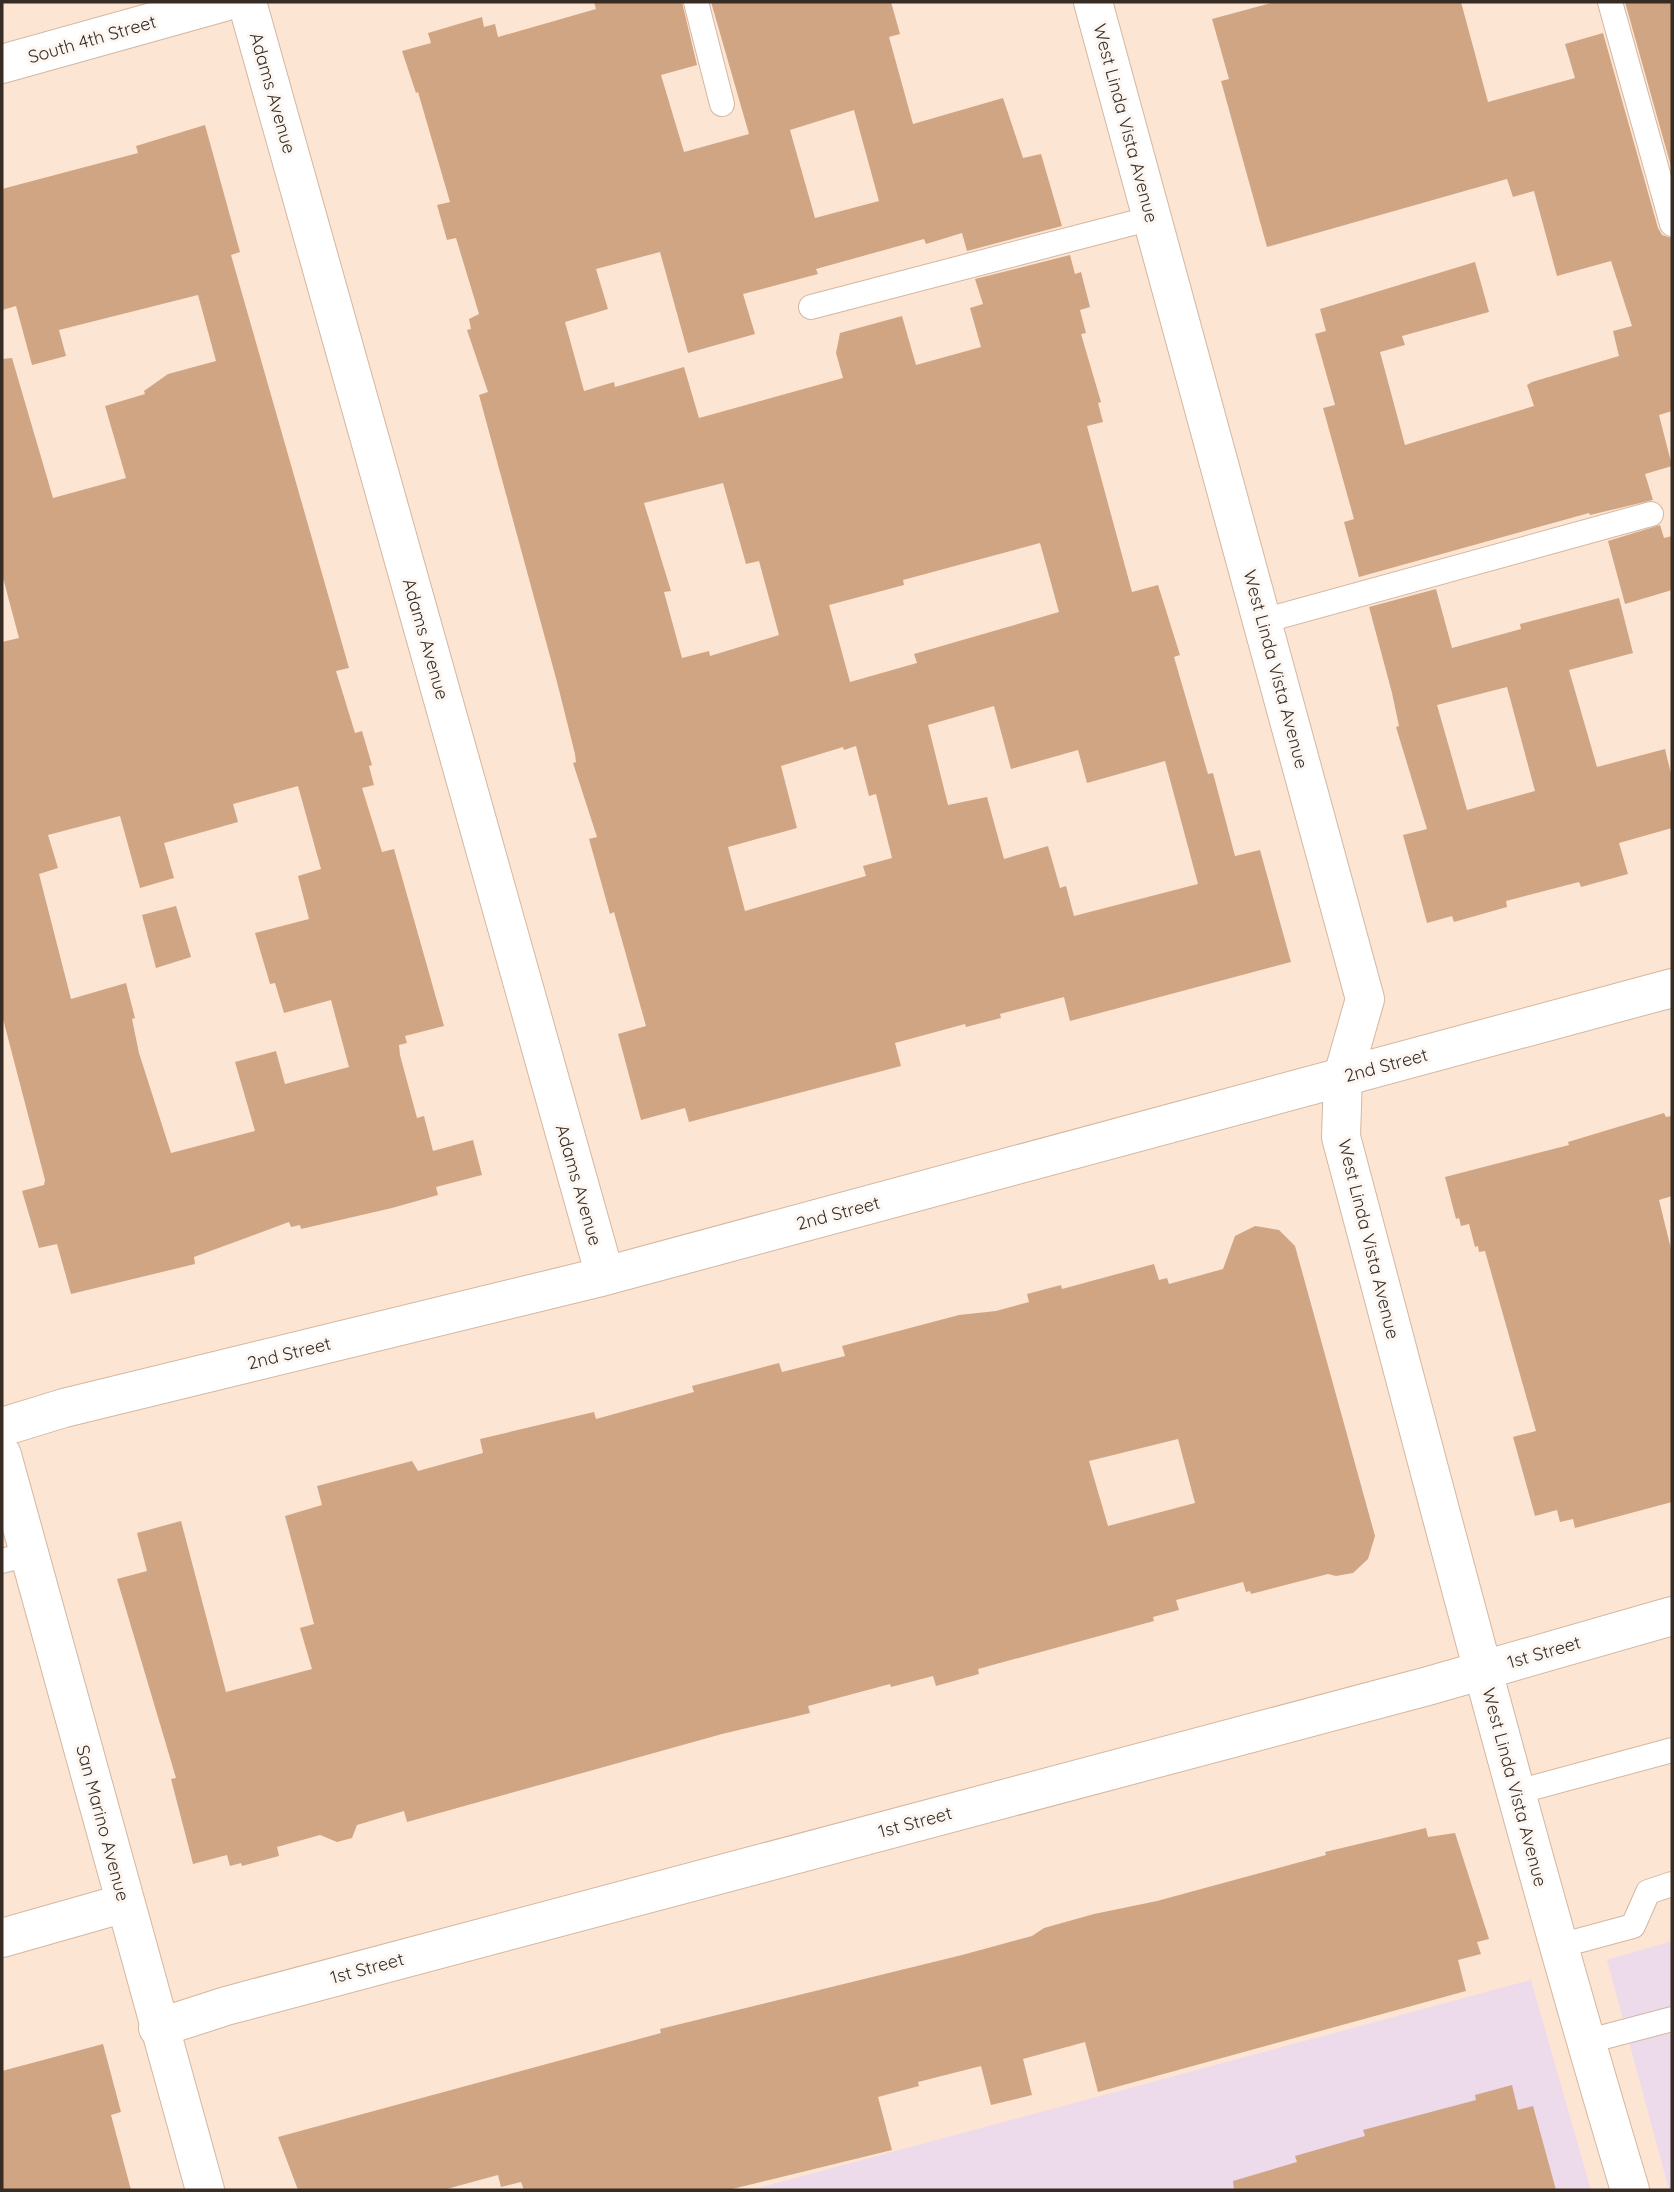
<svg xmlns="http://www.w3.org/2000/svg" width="1674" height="2192" font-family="Quicksand,sans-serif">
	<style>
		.commercial { fill: #eddaea }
		.building { fill: #d0a583; fill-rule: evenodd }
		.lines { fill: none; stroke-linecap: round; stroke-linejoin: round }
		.service-casing { stroke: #d3b7a1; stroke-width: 26 }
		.minor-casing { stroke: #d3b7a1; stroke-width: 40 }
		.tertiary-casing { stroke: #d3b7a1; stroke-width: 40 }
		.service { stroke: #fff; stroke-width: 24 }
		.minor { stroke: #fff; stroke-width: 38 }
		.tertiary { stroke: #fff; stroke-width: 38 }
		.labels { text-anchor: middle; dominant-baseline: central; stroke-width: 6; stroke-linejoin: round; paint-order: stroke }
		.street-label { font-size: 18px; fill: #372c23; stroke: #fcf6f2 }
	</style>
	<rect width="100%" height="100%" fill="#fde5d3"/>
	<!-- commercial -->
	<path class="commercial" d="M1672 1941V2190H1669L1607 1960Z
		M1531 1980 1591 2190H751Z"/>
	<!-- building -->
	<path class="building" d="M594 2H682L697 65 661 75 684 152 749 134 711 2H891L900 34 889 37 913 124 1003 98 1023 158 1041 154 1062 226 967 251 962 233 926 244 924 239 816 269 818 274 743 294 755 334 688 353 660 252 596 269 608 309 565 322 584 391 614 382 615 387 684 367 699 418 843 378 836 353 840 333 902 316 916 365 981 347 970 308 983 304 975 279 1070 255 1075 274 1081 272 1090 307 1080 310 1086 333 1081 334 1101 402 1098 403 1103 422 1087 426 1132 592 1158 585 1180 655 1174 657 1208 774 1213 773 1235 856 1260 850 1291 962 1070 1021 1064 997 1000 1014 1001 1018 966 1027 965 1024 895 1043 901 1066 689 1122 685 1108 641 1120 618 1034 646 1026 614 912 610 914 589 839 597 837 573 763 576 762 575 754 557 682 479 395 488 392 467 330 471 329 469 319 479 314 456 238 447 240 437 205 450 202 418 92 416 93 402 51 431 43 428 33 482 17 484 27 495 24 498 37 596 9ZM854 110 879 201 815 218 790 130ZM723 483 746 564 759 561 779 635 710 656 709 651 682 658 664 592 671 591 644 503ZM1040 543 1059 612 914 654 917 663 850 682 829 605 904 585 903 580ZM994 706 1011 769 1078 750 1087 783 1165 761 1198 884 1074 916 1066 886 1060 888 1048 846 1004 859 987 797 948 805 928 725ZM856 746 869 796 876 794 892 858 863 866 866 876 745 911 728 847 797 828 781 766 843 747 844 750Z
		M1275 2H1461L1488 102 1575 78 1565 44 1603 33 1658 228 1662 235 1672 238V411L1659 415 1672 466 1645 474 1653 500 1590 515 1589 513 1359 577 1344 522 1354 519 1323 408 1335 405 1315 334 1326 331 1320 309 1475 262 1489 312 1402 336 1405 345 1380 352 1405 445 1534 406 1527 385 1532 382 1619 356 1613 331 1632 326 1611 261 1557 276 1534 191 1513 197 1507 179 1267 247 1221 81 1229 79 1212 19Z
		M1625 2H1672V170Z
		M205 125 240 252 231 255 349 668 336 671 355 733 362 731 372 765 369 766 374 785 362 788 382 852 394 849 444 1026 405 1036 407 1043 399 1045 400 1055 417 1118 424 1116 433 1151 473 1140 482 1175 436 1187 438 1195 392 1208 301 1229 300 1225 291 1227 289 1222 194 1257 195 1264 71 1294 57 1244 39 1248 22 1191 44 1185 45 1180 2 1015V642L19 638 2 574V359L12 358 53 498 126 478 105 406 145 394 144 391 168 374 216 361 198 295 59 330 66 356 32 365 16 306 2 310V189L138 153 136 146ZM298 786 321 869 298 876 309 919 255 933 270 984 275 983 284 1013 331 1000 349 1067 285 1084 276 1051 235 1062 255 1131 171 1153 139 1053 132 1019 135 1018 126 983 71 999 39 874 58 868 48 835 120 816 140 888 174 878 164 843 238 822 233 804Z
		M1660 525 1664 538 1672 536V590L1625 604 1608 541Z
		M1436 589 1452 648 1521 629 1520 624 1619 598 1633 653 1569 670 1597 767 1665 749 1672 778V828L1619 843 1628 874 1581 887 1579 882 1506 901 1507 907 1454 922 1452 916 1427 923 1403 835 1427 829 1396 727 1399 726 1392 693 1369 607ZM1507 687 1535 791 1467 810 1437 705Z
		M176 906 191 957 156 968 142 915Z
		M1664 1113 1666 1117 1672 1116V1196L1659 1200 1672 1253V1502L1575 1528 1573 1519 1560 1522 1557 1510 1535 1516 1513 1437 1536 1431 1485 1251 1479 1252 1478 1246 1475 1247 1469 1224 1461 1226 1459 1218 1456 1219 1445 1177 1569 1145 1568 1142Z
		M1255 1226 1279 1230 1295 1246 1375 1536 1368 1559 1353 1573 1336 1576 1328 1574 1251 1594 1250 1591 1246 1592 1243 1582 1176 1600 1179 1610 1153 1617 1154 1621 978 1669 979 1674 936 1686 933 1676 891 1687 890 1684 808 1706 810 1713 722 1734 407 1822 404 1811 357 1825 352 1838 337 1842 320 1835 277 1847 279 1856 242 1866 241 1863 230 1866 227 1855 193 1864 171 1779 176 1778 117 1579 147 1571 137 1533 181 1521 226 1692 312 1669 300 1628 314 1624 285 1516 322 1505 317 1486 412 1461 418 1471 483 1453 480 1439 594 1412 596 1419 694 1392 692 1386 779 1363 782 1372 845 1356 842 1346 959 1315 996 1311 1029 1302 1027 1294 1061 1285 1062 1289 1154 1264 1159 1280 1167 1278 1169 1284 1223 1269 1235 1236ZM1178 1439 1195 1503 1108 1526 1089 1461Z
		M1426 1828 1428 1837 1455 1833 1489 1939 1477 1942 1481 1954 1458 1960 1466 1991 1098 2092 1085 2042 1023 2059 1032 2095 991 2105 981 2066 918 2082 919 2086 878 2097 892 2150 728 2190H524L521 2182 501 2187 498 2175 443 2190H298L278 2137 661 2033 660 2029 962 1955 1032 1936 1044 1928 1094 1914 1157 1901 1326 1855 1325 1852Z
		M103 2044 121 2112 111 2115 131 2190H2V2071Z
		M1512 2085 1518 2110 1533 2106 1556 2190H1234L1233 2181 1297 2162 1295 2156 1365 2136 1363 2130 1476 2100 1475 2095Z"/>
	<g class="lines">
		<defs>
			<path id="service" d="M696 2 722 104
				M1610 2 1672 224
				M811 307 1152 218
				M1263 621 1651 514
				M2 1561 29 1554
				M1517 1792 1672 1750
				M1559 1946 1633 1926 1648 1892 1672 1884
				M1585 2042 1672 2019"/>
			<path id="minor" d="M247 2 605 1276
				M1093 2 1365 999 1343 1076 1341 1137C1435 1489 1525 1842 1630 2190
				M2 64 224 2
				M2 1427 64 1408 605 1276 1672 988
				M2 1938 125 1903
				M158 2028 226 2006 1428 1686 1672 1616"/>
			<path id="tertiary" d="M2 1455 205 2190"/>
		</defs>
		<!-- service casing -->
		<use href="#service" class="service-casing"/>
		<!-- minor casing -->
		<use href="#minor" class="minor-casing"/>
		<!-- tertiary casing -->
		<use href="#tertiary" class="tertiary-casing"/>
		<!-- service -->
		<use href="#service" class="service"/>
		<!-- minor -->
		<use href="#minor" class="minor"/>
		<!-- tertiary -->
		<use href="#tertiary" class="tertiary"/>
	</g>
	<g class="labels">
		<!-- street labels -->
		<g class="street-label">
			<text transform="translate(92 39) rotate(-16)">South 4th Street</text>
			<text transform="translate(273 93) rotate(74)">Adams Avenue</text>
			<text transform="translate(1126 123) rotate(75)">West Linda Vista Avenue</text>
			<text transform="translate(426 639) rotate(74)">Adams Avenue</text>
			<text transform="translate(1276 669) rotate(75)">West Linda Vista Avenue</text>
			<text transform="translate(1386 1065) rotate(-15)">2nd Street</text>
			<text transform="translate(579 1185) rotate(74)">Adams Avenue</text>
			<text transform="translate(838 1213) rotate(-15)">2nd Street</text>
			<text transform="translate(1369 1239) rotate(76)">West Linda Vista Avenue</text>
			<text transform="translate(289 1353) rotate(-14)">2nd Street</text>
			<text transform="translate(1544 1652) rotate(-16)">1st Street</text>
			<text transform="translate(1515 1787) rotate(75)">West Linda Vista Avenue</text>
			<text transform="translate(915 1822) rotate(-15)">1st Street</text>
			<text transform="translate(103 1823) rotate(75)">San Marino Avenue</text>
			<text transform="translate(367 1968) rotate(-15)">1st Street</text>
		</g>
	</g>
	<!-- border -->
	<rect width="1674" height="2192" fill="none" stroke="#372c23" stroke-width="7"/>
</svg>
